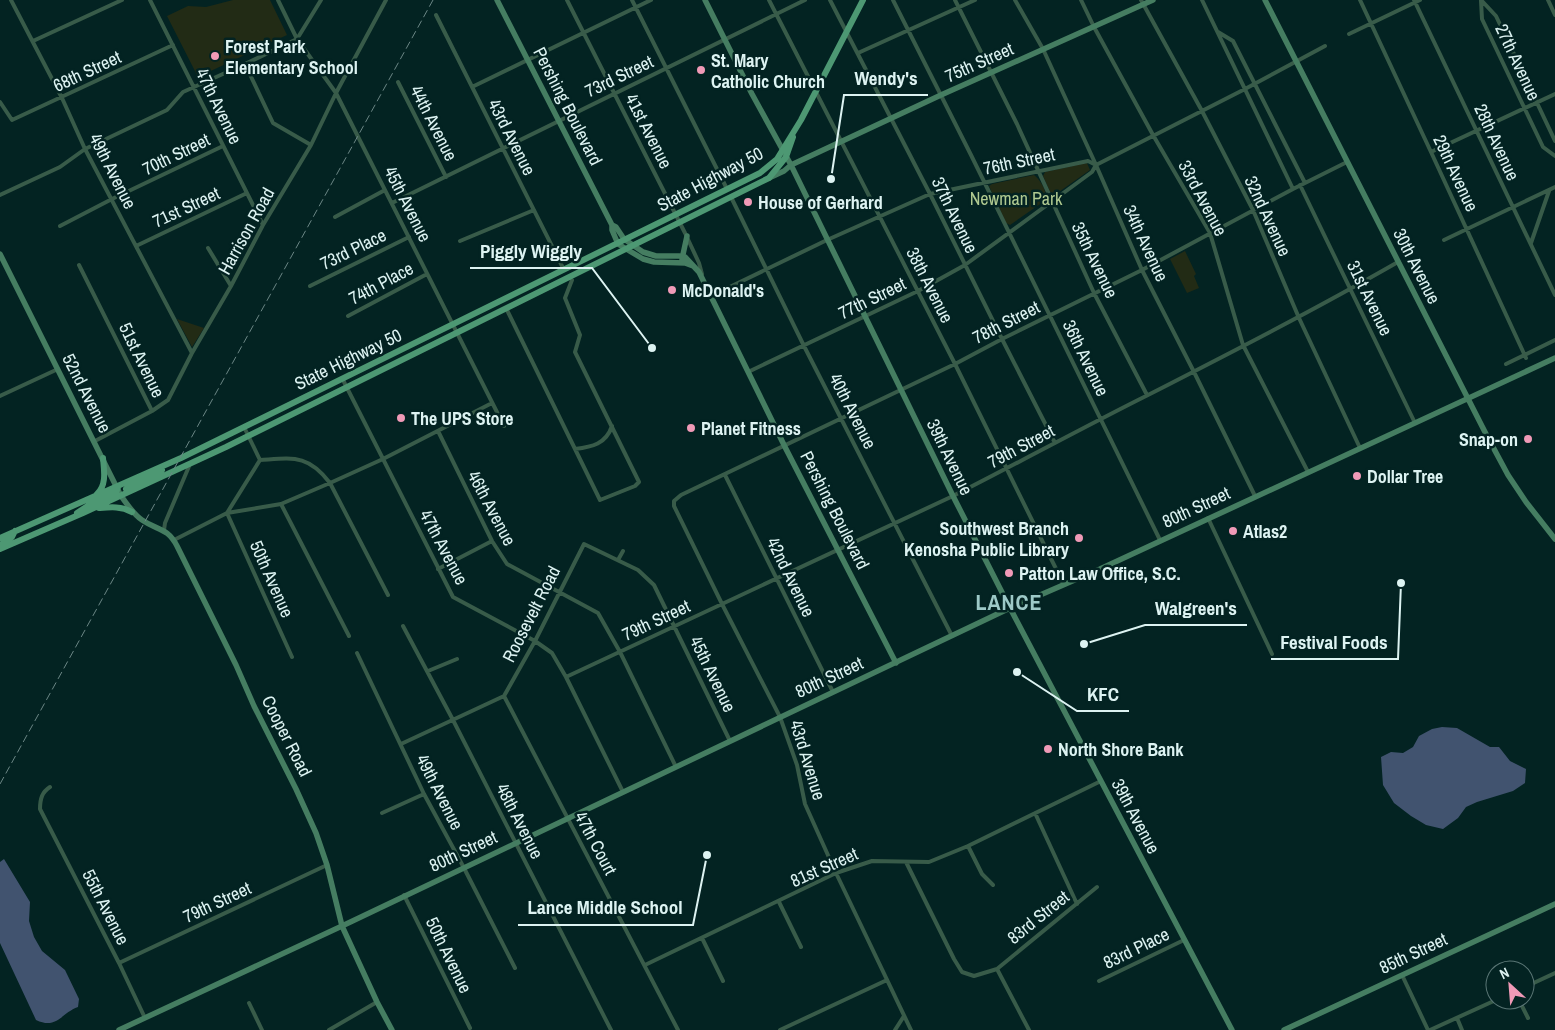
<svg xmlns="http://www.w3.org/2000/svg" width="1555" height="1030" font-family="'Archivo Narrow',sans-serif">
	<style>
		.green { fill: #222b15 }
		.water { fill: #41536f }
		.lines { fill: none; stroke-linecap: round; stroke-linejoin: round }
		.street { stroke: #385b49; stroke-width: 4 }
		.secondary { stroke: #457d61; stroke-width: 5.5 }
		.primary { stroke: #4d9873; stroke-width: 6 }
		.rail { stroke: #6b8685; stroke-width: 1; stroke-dasharray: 8 4; stroke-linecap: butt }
		.poi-dot { fill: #f09ab7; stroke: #032322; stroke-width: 2 }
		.labels { text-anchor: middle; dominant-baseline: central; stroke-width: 5; stroke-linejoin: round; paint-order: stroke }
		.poi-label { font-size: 18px; font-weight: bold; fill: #ddf3f2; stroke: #032322; text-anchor: start }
		.street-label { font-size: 18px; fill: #ddf3f2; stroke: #032322 }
		.park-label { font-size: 18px; fill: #b0ca91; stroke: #032322 }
		.district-label { font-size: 22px; font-weight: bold; letter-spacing: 1px; fill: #9dc9c7; stroke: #032322 }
		.leader { fill: none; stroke: #ddf3f2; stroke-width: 2 }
		.callout-dot { fill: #ddf3f2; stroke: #032322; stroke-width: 2 }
		.callout-label { font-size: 19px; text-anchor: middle; font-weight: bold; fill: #ddf3f2; stroke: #032322; stroke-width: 5; stroke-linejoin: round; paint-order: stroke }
	</style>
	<rect width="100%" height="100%" fill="#032322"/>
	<!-- green -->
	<path class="green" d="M233 0H270L287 35 198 77 167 16 188 6 206 7Z
		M1087 163 1090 170 1056 194 1050 192 1043 176 1045 172Z
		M1034 175C1040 179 1048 193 1046 200L1010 225 1006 223 989 186 992 184Z
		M1185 251 1196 274 1194 276 1199 288 1187 293 1170 259Z
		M177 319 204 328 192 347Z"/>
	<!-- water -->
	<path class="water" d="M1442 727 1457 728 1490 747H1499L1510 761 1526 769 1525 783 1513 791 1477 802 1466 807 1458 818 1443 829 1426 825 1411 816 1394 803 1383 785 1381 757 1391 752 1403 753 1413 747 1419 736 1432 729Z
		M4 859 30 902 29 921 34 937 42 951 65 970 79 999 78 1007C61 1013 57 1030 36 1020L0 943V862Z"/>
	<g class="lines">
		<!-- street -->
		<path class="street" d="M11 0 62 98 85 149 192 353
			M150 0 263 225
			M278 0 297 39 336 93 504 426
			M567 0 685 233 699 263 702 274
			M632 0 727 189
			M769 0 955 364 1064 585
			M830 0 930 194 1002 339 1055 443
			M893 0 971 155 1160 540
			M955 0 1017 124 1094 293 1147 395
			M1015 0 1043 49 1096 165 1142 270 1194 372 1255 496
			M1081 0 1094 27 1153 135 1210 233 1243 345 1308 472
			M1141 0 1202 111 1253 210 1299 318 1360 448
			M1202 0 1293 189
			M1360 0 1431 152 1526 358
			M1414 0 1555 295
			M1481 0 1496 16 1555 141
			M1548 0 1555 15
			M1481 1 1482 19 1543 147 1555 156
			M436 15 564 270
			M1218 32 1233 41 1305 183
			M1349 34 1420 0
			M33 41 122 0
			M858 53 975 0
			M245 64 273 123 311 145
			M398 82 446 177
			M472 87 651 0
			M0 102 12 120 173 45
			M1431 152 1555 94
			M1096 165 1245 89 1325 46
			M1300 185 1415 423
			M0 195 60 167 85 149 167 110 183 92 245 64 297 39 321 0
			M731 197 804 346 952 636
			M392 203 805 0
			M335 217 385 190
			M60 226 112 199 223 146
			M1444 240 1555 187
			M460 241 534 210
			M1531 243 1549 191
			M136 246 247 193
			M208 248 231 286
			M79 265 152 411
			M310 286 409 237
			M711 296 827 240 930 194 1088 161 1096 165
			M506 308 600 500 635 486 639 482 575 352 580 335 565 298 572 280
			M348 316 427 274
			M1506 364 1555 340
			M748 372 918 291 965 265 1092 172 1096 165
			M342 378 453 597 535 641 552 653 566 677 623 792
			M0 396 58 369
			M244 427 260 460
			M438 431 492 541 507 564 598 613 620 652 676 767
			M95 441 152 411 168 400 192 353 231 286 263 225 311 145 336 93 386 0
			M575 449C592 447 606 444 612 426
			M725 475 833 692
			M281 504 349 636
			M1208 518 1272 654
			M164 530 165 523 190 464
			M174 540 227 513 281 504 330 483 383 459 492 403
			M618 560 623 551
			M438 569 492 541
			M403 626 453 720 611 1030
			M357 653 424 794 464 868 515 968
			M292 657 227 513 260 460C293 458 308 454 330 483L388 595
			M428 671 457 659
			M566 677 953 496C1018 463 1082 428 1148 395 1232 352 1316 309 1398 262
			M504 696 535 641 584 544 638 570 654 585 730 741
			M504 696 678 1030
			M401 744 504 696
			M50 787C42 792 40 799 40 809L119 963 145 1018
			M382 813 424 794
			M1035 813 1077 904
			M968 846 982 874 993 885
			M906 862 954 959 962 972 974 976 997 969 1097 887
			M404 895 470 1028
			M779 902 801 947
			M702 938 723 981
			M119 963 327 865
			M645 965 836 873 872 861 929 862 968 846 1101 781
			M997 969 1029 1030
			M1402 975 1428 1030
			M1099 981 1184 940
			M1525 987 1555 973
			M1519 1000 1528 1018
			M249 1003 262 1030
			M1457 1018 1462 1030
			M329 1030 377 1002
			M780 1030 887 980
			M895 1030 904 1016
			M911 1030 836 873 805 804 797 765 780 717 722 604 674 506V501L681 495 955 364 1002 339 1142 270 1293 189 1347 162
			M1430 1030 1496 1000"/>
		<!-- secondary -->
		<path class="secondary" d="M497 0 612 225V230L618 244 643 259 654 262 685 263 693 266
			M705 0 752 94 791 165 953 496 1010 608 1232 1030
			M1265 0 1486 434 1508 475 1526 502 1555 539
			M769 178 784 171 791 165 941 95 1153 0
			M612 225 616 227 624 239 643 252 656 256H679L685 257 699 272 785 447 896 663
			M0 254 121 496C128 505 133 514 142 520 158 531 167 527 177 546L236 665 254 706 296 789 316 833 327 865 342 926 377 1002 392 1030
			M682 259 687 236
			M119 1030 342 926 1010 608 1100 569 1555 358
			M1284 1030 1555 904"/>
		<!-- primary -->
		<path class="primary" d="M126 489 162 470
			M97 494C107 485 104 470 103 458
			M99 508C111 507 121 506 132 512
			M77 513 89 505 116 493 118 487
			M0 538 181 458 760 173 777 159 801 120 863 0
			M0 545 12 537 15 531
			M0 549 83 513 226 447 769 178 786 157 793 137"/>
		<!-- rail -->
		<path class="rail" d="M0 784 433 0"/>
	</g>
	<!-- markers -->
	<g class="poi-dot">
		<circle cx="215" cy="56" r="5"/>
		<circle cx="701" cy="70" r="5"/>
		<circle cx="748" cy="202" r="5"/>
		<circle cx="672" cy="290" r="5"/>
		<circle cx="401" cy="418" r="5"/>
		<circle cx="691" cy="428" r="5"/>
		<circle cx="1528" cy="439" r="5"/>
		<circle cx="1357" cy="476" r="5"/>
		<circle cx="1233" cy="531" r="5"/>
		<circle cx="1079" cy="538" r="5"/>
		<circle cx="1009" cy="573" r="5"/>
		<circle cx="1048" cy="749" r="5"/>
	</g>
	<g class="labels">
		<!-- poi labels -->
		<g class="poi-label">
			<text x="225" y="46">Forest Park<tspan x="225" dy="21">Elementary School</tspan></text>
			<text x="711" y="60">St. Mary<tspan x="711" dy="21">Catholic Church</tspan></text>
			<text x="758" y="202">House of Gerhard</text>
			<text x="682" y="290">McDonald's</text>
			<text x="411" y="418">The UPS Store</text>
			<text x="701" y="428">Planet Fitness</text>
			<text x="1518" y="439" text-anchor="end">Snap-on</text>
			<text x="1367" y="476">Dollar Tree</text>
			<text x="1069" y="528" text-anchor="end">Southwest Branch<tspan x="1069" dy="21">Kenosha Public Library</tspan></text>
			<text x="1243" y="531">Atlas2</text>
			<text x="1019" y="573">Patton Law Office, S.C.</text>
			<text x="1058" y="749">North Shore Bank</text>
		</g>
		<!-- street labels -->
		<g class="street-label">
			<text transform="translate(979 62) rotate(-24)">75th Street</text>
			<text transform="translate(1518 62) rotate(65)">27th Avenue</text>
			<text transform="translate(87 71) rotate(-25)">68th Street</text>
			<text transform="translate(619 76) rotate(-26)">73rd Street</text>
			<text transform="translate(219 106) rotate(64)">47th Avenue</text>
			<text transform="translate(568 106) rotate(63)">Pershing Boulevard</text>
			<text transform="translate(434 123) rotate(63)">44th Avenue</text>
			<text transform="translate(649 131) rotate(63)">41st Avenue</text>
			<text transform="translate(512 137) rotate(63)">43rd Avenue</text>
			<text transform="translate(1497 142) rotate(65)">28th Avenue</text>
			<text transform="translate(176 154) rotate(-26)">70th Street</text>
			<text transform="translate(1019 161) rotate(-12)">76th Street</text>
			<text transform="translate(113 171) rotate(63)">49th Avenue</text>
			<text transform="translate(1456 173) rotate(65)">29th Avenue</text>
			<text transform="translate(710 179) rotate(-28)">State Highway 50</text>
			<text transform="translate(1203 198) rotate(62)">33rd Avenue</text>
			<text transform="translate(408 204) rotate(63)">45th Avenue</text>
			<text transform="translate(186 207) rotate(-25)">71st Street</text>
			<text transform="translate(955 215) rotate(64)">37th Avenue</text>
			<text transform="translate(1268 216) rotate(65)">32nd Avenue</text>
			<text transform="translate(246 231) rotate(-61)">Harrison Road</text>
			<text transform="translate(1146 243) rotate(65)">34th Avenue</text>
			<text transform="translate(353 249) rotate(-26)">73rd Place</text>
			<text transform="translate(1095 260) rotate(64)">35th Avenue</text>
			<text transform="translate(1417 266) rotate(63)">30th Avenue</text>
			<text transform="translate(381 283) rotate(-28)">74th Place</text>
			<text transform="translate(930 285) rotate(63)">38th Avenue</text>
			<text transform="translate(872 298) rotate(-26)">77th Street</text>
			<text transform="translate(1370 298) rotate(64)">31st Avenue</text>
			<text transform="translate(1006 322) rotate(-27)">78th Street</text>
			<text transform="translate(1086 358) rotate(64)">36th Avenue</text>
			<text transform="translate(348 359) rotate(-26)">State Highway 50</text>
			<text transform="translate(142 360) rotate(64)">51st Avenue</text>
			<text transform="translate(87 393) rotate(63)">52nd Avenue</text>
			<text transform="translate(853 411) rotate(63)">40th Avenue</text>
			<text transform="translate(1021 446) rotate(-28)">79th Street</text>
			<text transform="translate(950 457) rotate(64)">39th Avenue</text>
			<text transform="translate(1196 507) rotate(-25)">80th Street</text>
			<text transform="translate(492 508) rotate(62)">46th Avenue</text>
			<text transform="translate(835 510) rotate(63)">Pershing Boulevard</text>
			<text transform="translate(444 547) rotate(62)">47th Avenue</text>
			<text transform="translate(791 577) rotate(64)">42nd Avenue</text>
			<text transform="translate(272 579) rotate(66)">50th Avenue</text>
			<text transform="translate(531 614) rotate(-63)">Roosevelt Road</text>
			<text transform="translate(656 620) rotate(-25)">79th Street</text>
			<text transform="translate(713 674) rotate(64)">45th Avenue</text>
			<text transform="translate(829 677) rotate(-25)">80th Street</text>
			<text transform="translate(287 736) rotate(63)">Cooper Road</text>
			<text transform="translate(808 760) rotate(73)">43rd Avenue</text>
			<text transform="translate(440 792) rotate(63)">49th Avenue</text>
			<text transform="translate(1136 816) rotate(62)">39th Avenue</text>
			<text transform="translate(520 821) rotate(63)">48th Avenue</text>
			<text transform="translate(596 843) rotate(62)">47th Court</text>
			<text transform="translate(463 851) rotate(-25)">80th Street</text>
			<text transform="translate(824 867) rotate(-24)">81st Street</text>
			<text transform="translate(217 902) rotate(-25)">79th Street</text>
			<text transform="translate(106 907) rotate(63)">55th Avenue</text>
			<text transform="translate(1038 917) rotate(-39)">83rd Street</text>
			<text transform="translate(1136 948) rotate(-26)">83rd Place</text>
			<text transform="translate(1413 953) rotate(-25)">85th Street</text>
			<text transform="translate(449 955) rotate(64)">50th Avenue</text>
		</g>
		<!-- park labels -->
		<g class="park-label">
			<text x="1016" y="198">Newman Park</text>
		</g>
		<!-- district labels -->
		<g class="district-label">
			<text x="1009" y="602">LANCE</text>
		</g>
	</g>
	<!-- callouts -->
	<path class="leader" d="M831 179L844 95H928M652 348L592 268H470M1084 644L1145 625H1247M1401 583L1398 659H1271M1017 672L1077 711H1129M707 855L693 925H518"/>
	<g class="callout-dot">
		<circle cx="831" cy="179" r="5"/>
		<circle cx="652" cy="348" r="5"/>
		<circle cx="1084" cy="644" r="5"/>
		<circle cx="1401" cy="583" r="5"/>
		<circle cx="1017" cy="672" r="5"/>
		<circle cx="707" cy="855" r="5"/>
	</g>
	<g class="callout-label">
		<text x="886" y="85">Wendy's</text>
		<text x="531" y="258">Piggly Wiggly</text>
		<text x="1196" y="615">Walgreen's</text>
		<text x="1334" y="649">Festival Foods</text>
		<text x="1103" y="701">KFC</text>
		<text x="605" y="914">Lance Middle School</text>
	</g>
	<!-- north arrow -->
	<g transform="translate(1510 985) rotate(334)"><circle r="24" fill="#032322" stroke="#5a7675"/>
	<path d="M0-4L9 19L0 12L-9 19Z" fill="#f09ab7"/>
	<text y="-8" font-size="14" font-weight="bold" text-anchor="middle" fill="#ddf3f2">N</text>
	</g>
</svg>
